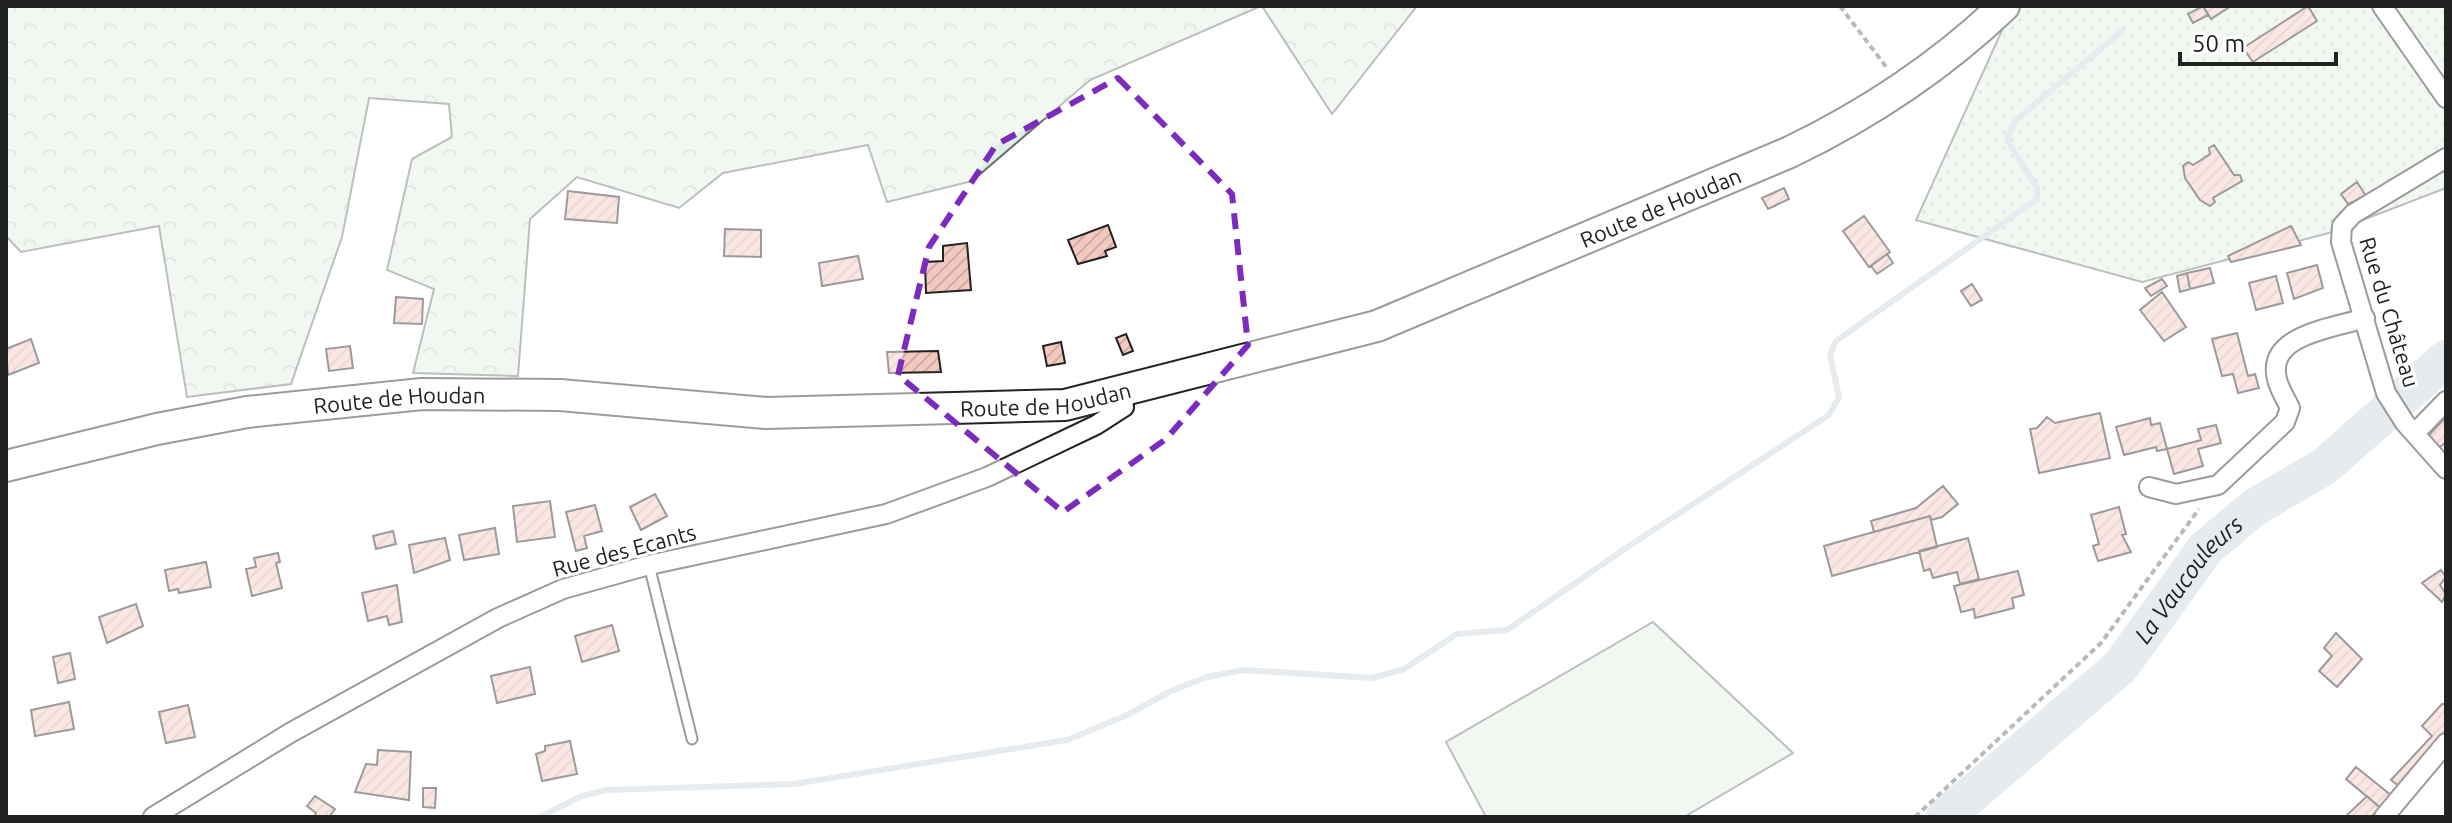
<svg xmlns="http://www.w3.org/2000/svg" width="2452" height="823" font-family="Ubuntu,sans-serif">
	<style>
		.grass { fill: url(#grass-dots); stroke: #6f6f6f; stroke-width: 2 }
		.forest { fill: url(#forest-crowns); stroke: #6f6f6f; stroke-width: 2 }
		.park { fill: #e0efe3; stroke: #6f6f6f; stroke-width: 2 }
		.lines { fill: none; stroke-linecap: round; stroke-linejoin: round }
		.stream { stroke: #c7d3dd; stroke-width: 6 }
		.river { stroke: #c7d3dd; stroke-width: 38 }
		.building { fill: url(#building-hatch); stroke: #222; stroke-width: 2 }
		.lane-casing { stroke: #222; stroke-width: 13 }
		.street-casing { stroke: #222; stroke-width: 22 }
		.primary-casing { stroke: #222; stroke-width: 34 }
		.path { stroke: #646464; stroke-width: 4; stroke-dasharray: 6 4; stroke-linecap: butt }
		.lane { stroke: #fff; stroke-width: 9 }
		.street { stroke: #fff; stroke-width: 18 }
		.primary { stroke: #fff; stroke-width: 30 }
		.marked { fill: none; stroke: #7b2cbf; stroke-width: 6; stroke-dasharray: 16 10; stroke-linejoin: round }
		.labels { text-anchor: middle; dominant-baseline: central; stroke-width: 6; stroke-linejoin: round; paint-order: stroke }
		.street-label { font-size: 22px; fill: #222; stroke: #fff }
		.water-label { font-size: 24px; font-style: italic; fill: #222; stroke: #fff }
	</style>
	<defs>
		<pattern id="grass-dots" width="8" height="8" patternUnits="userSpaceOnUse" patternTransform="scale(2)"><rect width="8" height="8" fill="#e0efe3"/><path d="M2 2h.1M6 6h.1" fill="none" stroke="#c0cdc2" stroke-width="1.8" stroke-linecap="round"/></pattern>
		<pattern id="forest-crowns" width="20" height="18" patternUnits="userSpaceOnUse" patternTransform="scale(2)"><rect width="20" height="18" fill="#e0efe3"/><path d="M2 6a3 3 0 1 1 6 0M12 15a3 3 0 1 1 6 0" fill="none" stroke="#c0cdc2"/></pattern>
		<pattern id="building-hatch" width="6" height="6" patternUnits="userSpaceOnUse" patternTransform="scale(2)"><rect width="6" height="6" fill="#f3c9c0"/><path d="M-1 1l2-2M0 6l6-6M5 7l2-2" fill="none" stroke="#d0aca5"/></pattern>
	</defs>
	<rect width="100%" height="100%" fill="#fff"/>
	<!-- grass -->
	<path class="grass" d="M2013 6H2446V188L2329 233 2142 282 1916 220Z"/>
	<!-- forest -->
	<path class="forest" d="M6 6H1261L1090 80 972 181 887 202 868 145 723 173 679 208 577 177 530 219 518 376 413 373 434 289 387 270 412 159 452 137 449 104 369 98 342 237 291 384 187 397 159 226 21 252 6 236Z
		M1262 6H1417L1332 114Z"/>
	<!-- park -->
	<path class="park" d="M1653 622 1793 753 1684 817H1486L1446 742Z"/>
	<g class="lines">
		<!-- stream -->
		<path class="stream" d="M540 817 582 796 607 790 794 784 1067 740 1125 716 1171 691 1207 677 1244 670 1372 678 1404 669 1457 634 1507 630 1626 548 1829 415 1839 397 1830 355 1836 341 2037 199V187L2007 140 2015 121 2122 31"/>
		<!-- river -->
		<path class="river" id="s1" d="M1945 817 2120 667 2206 548 2255 507 2325 466 2446 359"/>
	</g>
	<!-- building -->
	<path class="building" d="M2203 6H2231L2211 19Z
		M2203 6 2208 15 2193 23 2188 14Z
		M2308 6 2317 21 2253 62 2243 48Z
		M2214 145 2234 175H2240L2242 181 2213 198 2215 202 2210 206 2200 200 2185 178 2183 166 2188 162 2193 165 2210 154 2209 148Z
		M2357 182 2366 196 2348 204 2341 194Z
		M1784 188 1789 199 1768 209 1762 198Z
		M568 191 619 197 617 223 565 219Z
		M1864 216 1890 252 1869 267 1843 231Z
		M1108 225 1116 247 1105 251 1107 256 1078 264 1068 240Z
		M2291 226 2301 245 2231 262 2228 256Z
		M725 229 761 230V257L724 256Z
		M967 243 971 290 926 293 925 262 943 261V246Z
		M1887 254 1893 263 1877 274 1871 266Z
		M858 256 863 279 822 286 819 263Z
		M2317 265 2323 288 2294 299 2287 273Z
		M2210 268 2214 283 2190 289 2187 273Z
		M2187 273 2190 289 2180 292 2177 276Z
		M2276 276 2283 303 2256 310 2249 283Z
		M2162 279 2167 286 2151 296 2145 288Z
		M1972 284 1982 300 1971 306 1961 291Z
		M2162 292 2186 327 2164 341 2140 310Z
		M396 297 423 299 422 324 394 323Z
		M2237 333 2248 376 2255 374 2259 388 2238 393 2233 374 2222 376 2212 339Z
		M1126 334 1133 351 1123 355 1116 338Z
		M31 339 39 363 8 375 6 349Z
		M1061 342 1065 363 1047 366 1043 346Z
		M350 346 353 368 329 371 326 349Z
		M938 351 941 372 889 373 887 352Z
		M2100 413 2110 458 2039 473 2030 429 2037 428 2047 417 2055 423Z
		M2446 417V442L2439 448 2428 436Z
		M2150 418 2151 425 2160 423 2167 449 2157 451 2156 447 2124 455 2116 427Z
		M2216 425 2221 443 2198 449 2203 466 2174 474 2167 449 2201 440 2198 429Z
		M1943 486 1958 504 1942 517 1931 520 1930 516 1874 532 1871 521 1916 508Z
		M655 494 667 516 641 530 630 507Z
		M550 501 555 537 517 542 513 506Z
		M595 505 602 531 584 536 587 548 576 551 566 512Z
		M2119 507 2126 534 2122 535 2131 552 2098 561 2093 546 2099 544 2091 515Z
		M1930 516 1937 547 1832 576 1824 546Z
		M495 528 499 554 464 560 459 535Z
		M393 531 396 544 376 549 373 536Z
		M445 538 450 560 414 573 409 545Z
		M1968 538 1979 579 1960 584 1957 572 1933 578 1930 569 1924 571 1919 551Z
		M278 553 280 562 276 563 282 588 252 596 246 569 256 567 254 558Z
		M206 562 211 587 179 593 178 589 169 591 165 570Z
		M2441 570 2446 577 2440 585 2446 594 2442 602 2422 583Z
		M2018 571 2024 595 2012 598 2014 608 1975 618 1974 609 1961 612 1954 586Z
		M397 585 402 622 389 625 387 616 368 621 362 593Z
		M136 604 143 626 107 643 99 617Z
		M612 625 619 651 582 662 575 636Z
		M2336 633 2362 659 2337 687 2319 671 2332 656 2324 648Z
		M70 653 75 679 58 683 53 657Z
		M530 667 535 694 497 703 491 676Z
		M69 702 74 729 35 736 31 710Z
		M2442 704H2446V730L2400 787 2391 780 2432 736 2422 726Z
		M188 705 195 737 166 743 159 712Z
		M570 741 577 774 542 781 536 754 545 751V746Z
		M378 750 411 752 409 800 355 792 366 764 377 765Z
		M2356 767 2392 796 2382 809 2346 779Z
		M423 788H436L435 808 423 807Z
		M315 796 335 809 329 817H314L316 813 307 806Z
		M2367 796 2380 808 2371 817H2345Z"/>
	<g class="lines">
		<defs>
			<path id="lane" d="M649 565 692 739"/>
			<path id="street" d="M2382 6 2446 98
				M2446 158 2353 214 2342 226 2341 242 2386 393 2405 423 2446 469
				M2415 433 2446 401
				M2149 487 2176 494 2218 485 2285 422 2290 408C2286 399 2279 389 2277 379 2266 334 2335 328 2365 318
				M153 817 290 733 498 618 563 589 649 565 886 514 987 477 1096 425 1124 407 1122 394
				M2384 817 2446 743"/>
			<g id="primary">
				<path id="s2" d="M6 466 157 429 247 412 422 394 560 395 766 413 1065 405 1377 326 1790 152C1869 114 1940 67 2004 6"/>
			</g>
		</defs>
		<!-- lane casing -->
		<use href="#lane" class="lane-casing"/>
		<!-- street casing -->
		<use href="#street" class="street-casing"/>
		<!-- primary casing -->
		<use href="#primary" class="primary-casing"/>
		<!-- path -->
		<path class="path" d="M1840 6 1887 68
			M1915 817 2101 643 2199 509"/>
		<!-- lane -->
		<use href="#lane" class="lane"/>
		<!-- street -->
		<use href="#street" class="street"/>
		<!-- primary -->
		<use href="#primary" class="primary"/>
	</g>
	<!-- marked area -->
	<path d="M0 0H2452V823H0ZM1118 78 1232 194 1248 345 1166 439 1063 512 898 375 929 247 996 145Z" fill="#fff" fill-opacity=".55" fill-rule="evenodd"/>
	<path class="marked" d="M1118 78 1232 194 1248 345 1166 439 1063 512 898 375 929 247 996 145Z"/>
	<g class="labels">
		<!-- street labels -->
		<g class="street-label">
			<text stroke="none"><textPath href="#s2" startOffset="1696">Route de Houdan</textPath></text>
			<text transform="translate(2390 312) rotate(73)">Rue du Château</text>
			<text stroke="none"><textPath href="#s2" startOffset="1048">Route de Houdan</textPath></text>
			<text stroke="none"><textPath href="#s2" startOffset="400">Route de Houdan</textPath></text>
			<text transform="translate(624 550) rotate(-15)">Rue des Ecants</text>
		</g>
		<!-- water labels -->
		<g class="water-label">
			<text stroke="none"><textPath href="#s1" startOffset="342">La Vaucouleurs</textPath></text>
		</g>
	</g>
	<!-- border -->
	<rect width="2452" height="823" fill="none" stroke="#222222" stroke-width="16"/>
	<!-- scale -->
	<path d="M2180 52v12h156v-12" fill="none" stroke="#222222" stroke-width="4"/>
	<text x="2192" y="52" font-size="24" fill="#222222" stroke="#ffffff" stroke-width="6" paint-order="stroke">50 m</text>
</svg>
